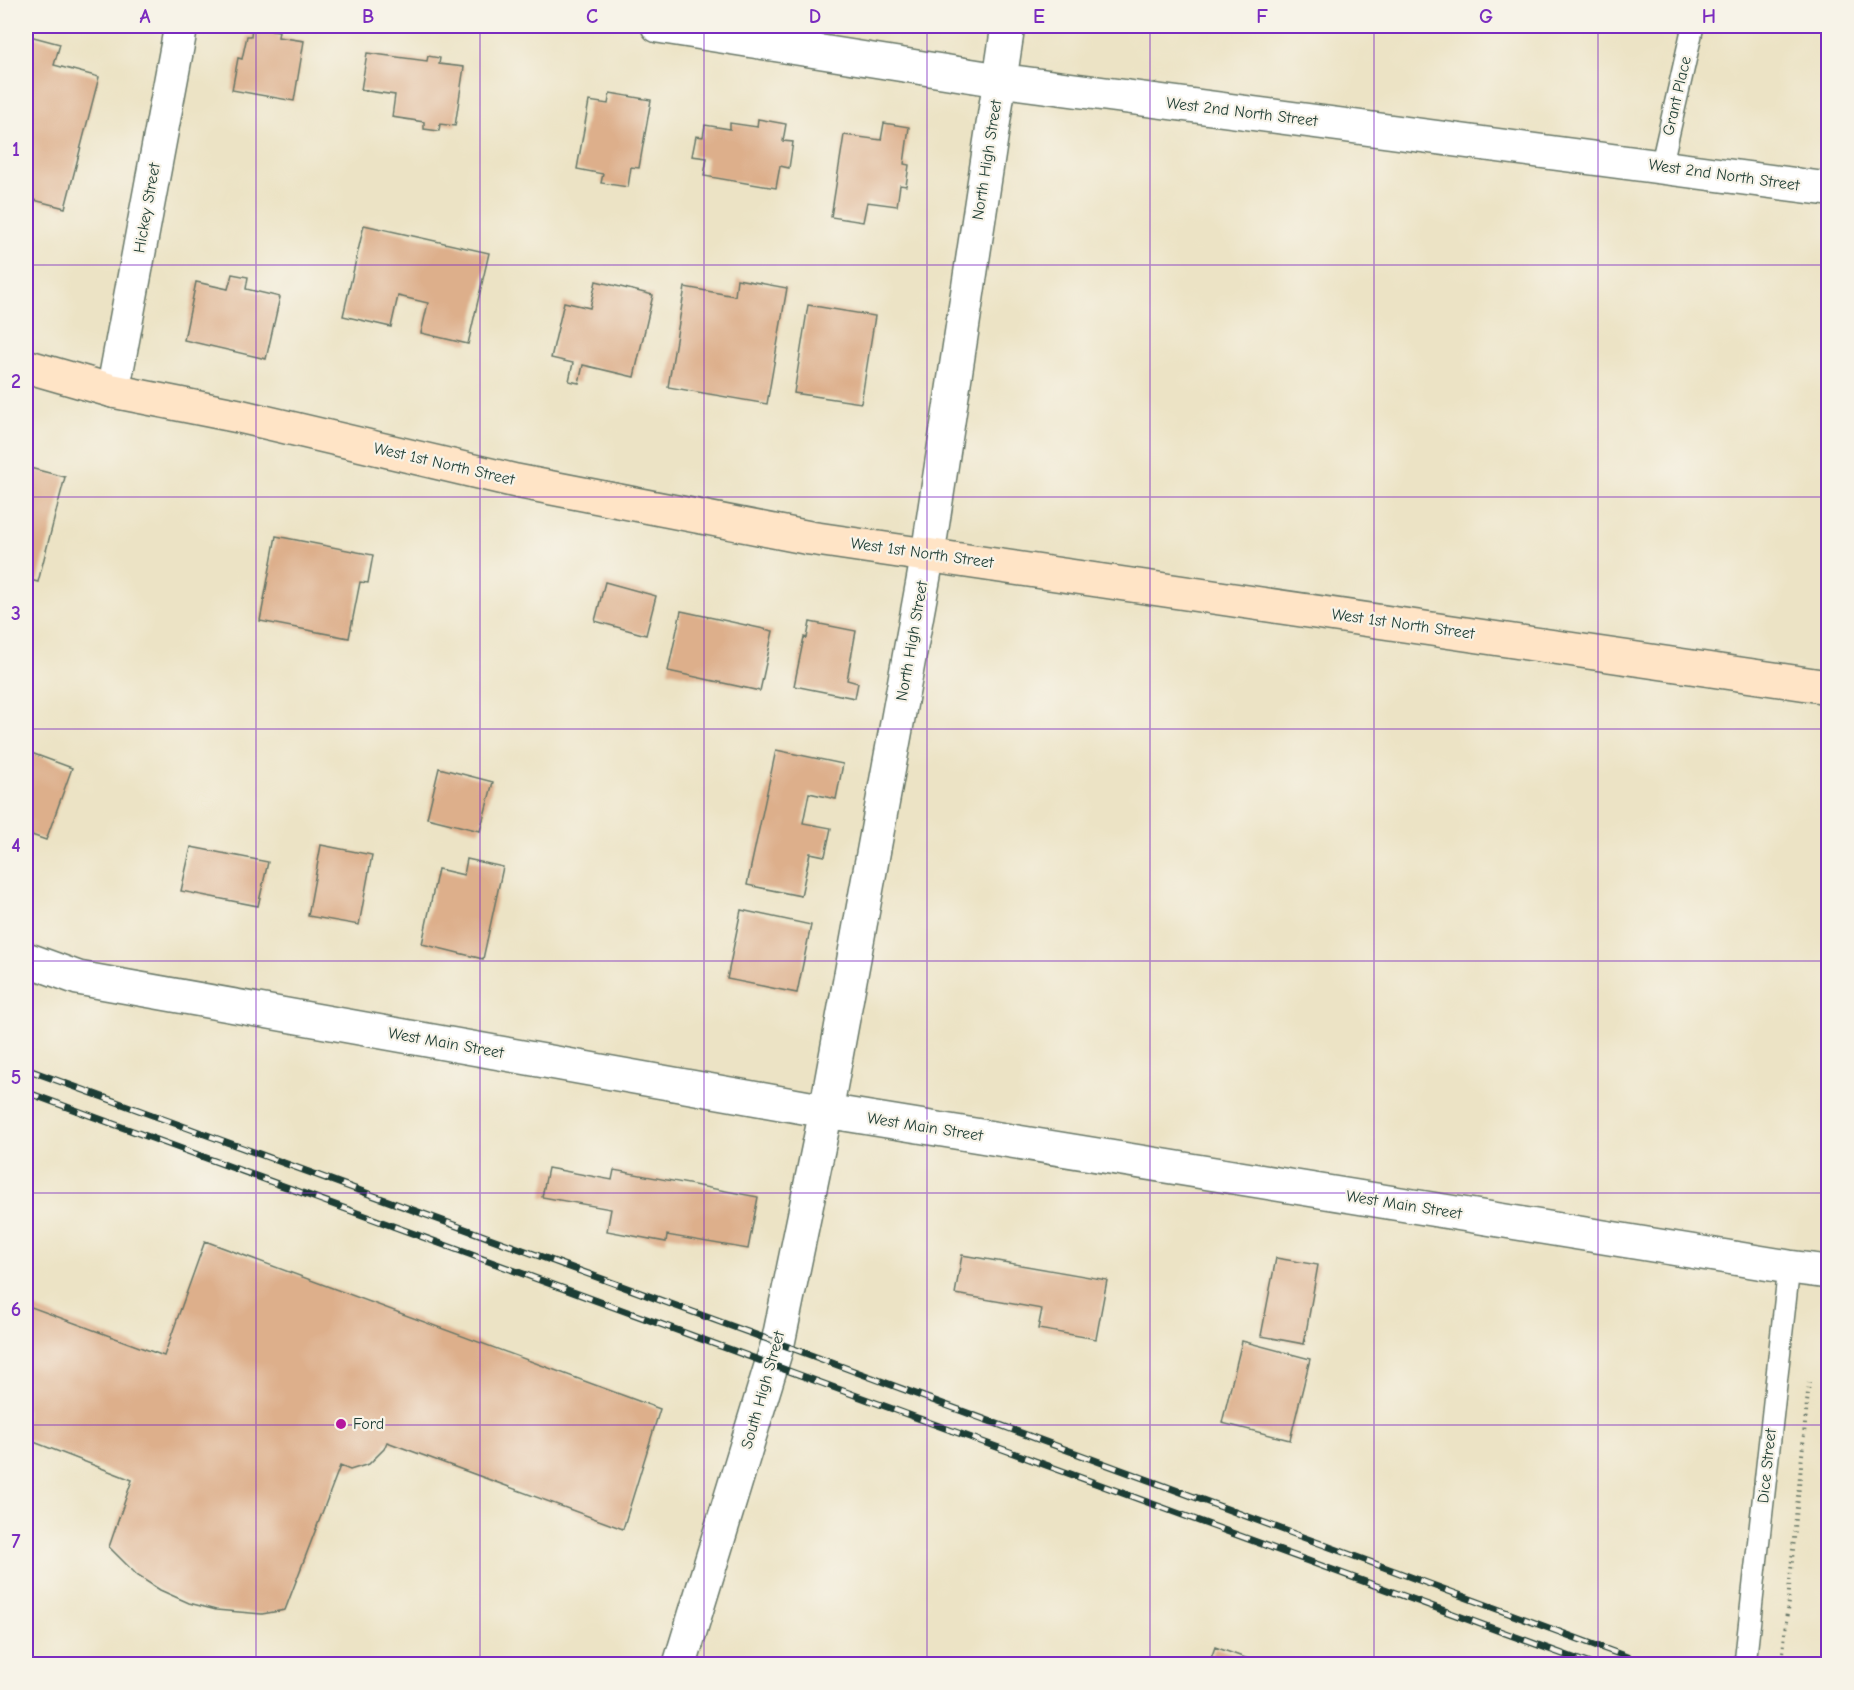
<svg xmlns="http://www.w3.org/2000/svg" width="1854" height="1690" font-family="'Comic Neue',sans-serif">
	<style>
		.building { fill: #ddaf8b }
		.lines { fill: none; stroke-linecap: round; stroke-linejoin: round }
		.lane-casing { stroke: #677767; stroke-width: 24 }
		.street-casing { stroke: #677767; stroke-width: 36 }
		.secondary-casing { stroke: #677767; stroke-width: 36 }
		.path { stroke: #677767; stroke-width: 4; stroke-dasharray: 1.5 4.5; stroke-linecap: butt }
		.lane { stroke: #fff; stroke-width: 21 }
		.street { stroke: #fff; stroke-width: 33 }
		.secondary { stroke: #ffe4c6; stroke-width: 33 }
		.rail-casing { stroke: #1f3d34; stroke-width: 7 }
		.rail { stroke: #f7f3e8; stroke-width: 4.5; stroke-dasharray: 14; stroke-linecap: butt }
		.grid { fill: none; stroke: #7b2cbf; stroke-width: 1.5; stroke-opacity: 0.55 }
		.poi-dot { fill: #b5179e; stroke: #f7f3e8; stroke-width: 2 }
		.labels { text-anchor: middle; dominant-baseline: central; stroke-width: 4.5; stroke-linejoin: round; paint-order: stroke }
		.street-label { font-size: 16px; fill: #1f3d34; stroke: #f7f3e8 }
		.poi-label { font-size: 16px; fill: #1f3d34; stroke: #f7f3e8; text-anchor: start }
		.neatline { fill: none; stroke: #7b2cbf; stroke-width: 2 }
		.grid-label { font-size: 20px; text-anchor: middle; font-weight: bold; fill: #7b2cbf }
	</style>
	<rect width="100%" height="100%" fill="#f7f3e8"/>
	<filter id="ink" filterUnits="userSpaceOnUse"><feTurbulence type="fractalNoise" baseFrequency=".0167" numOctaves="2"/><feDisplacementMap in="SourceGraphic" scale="12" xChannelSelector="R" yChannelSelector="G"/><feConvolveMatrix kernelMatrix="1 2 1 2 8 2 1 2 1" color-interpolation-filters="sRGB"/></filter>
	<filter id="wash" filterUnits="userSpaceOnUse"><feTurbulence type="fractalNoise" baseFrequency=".008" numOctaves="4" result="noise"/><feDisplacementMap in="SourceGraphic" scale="24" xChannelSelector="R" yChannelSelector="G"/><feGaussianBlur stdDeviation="1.35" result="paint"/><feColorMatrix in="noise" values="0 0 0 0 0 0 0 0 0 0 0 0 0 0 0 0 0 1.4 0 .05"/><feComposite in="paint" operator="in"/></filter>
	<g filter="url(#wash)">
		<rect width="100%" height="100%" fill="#ece3c5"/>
		<g id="blocks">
			<!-- building -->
			<path class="building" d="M252 27 279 31 278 37 304 41 294 101 232 90 238 58 242 59 247 36H251Z
				M26 35 60 44 54 65 99 77 65 208 26 198Z
				M367 53 427 61 428 56 440 58 439 64 464 67 455 126 440 124 439 131 424 129V122L392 117 395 95 361 90Z
				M610 93 651 100 639 168 631 167 628 187 601 183 603 174 577 169 589 101 608 104Z
				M758 119 786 124 783 141 793 142 789 168 780 166 776 188 704 176 707 158 692 156 696 136 703 137 705 125 730 129V123L757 127Z
				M884 123 909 127 904 164 909 165 906 186 900 185 897 206 867 202 863 222 831 217 844 135 881 140Z
				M364 225 489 253 468 344 421 333 428 303 398 296 391 327 343 316Z
				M232 274 248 277 246 289 280 297 266 359 184 340 196 282 228 289Z
				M737 279 787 288 767 404 668 387 685 287 735 296Z
				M596 281 653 295 634 377 583 365 579 383 569 381 573 363 551 358 564 302 590 308Z
				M808 305 875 316 861 403 794 393Z
				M26 467 65 477 38 582 26 579Z
				M276 536 373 555 368 583 360 582 349 638 260 621Z
				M605 582 656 596 646 635 595 621Z
				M681 611 773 631 760 691 668 671Z
				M810 622 856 631 847 680 858 683 855 698 794 686 804 637 807 638Z
				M776 750 843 764 836 799 809 793 803 823 831 828 825 856 810 853 801 896 747 885Z
				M26 751 72 768 46 840 26 833Z
				M439 768 493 782 480 831 427 818Z
				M321 845 372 855 359 925 308 916Z
				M191 847 268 862 258 906 181 891Z
				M467 859 503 867 483 959 422 944 438 869 464 875Z
				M741 910 811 925 797 993 727 979Z
				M548 1168 612 1180 614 1170 758 1197 748 1249 667 1235 666 1242 607 1231 611 1209 542 1197Z
				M205 1241 660 1409 623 1529 387 1442 384 1449 369 1464 350 1470 340 1466 285 1610 262 1614 216 1610 189 1603 160 1590 138 1576 109 1547 132 1480 26 1439V1305L164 1356Z
				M962 1255 1107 1280 1096 1339 1038 1329 1042 1309 955 1294Z
				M1276 1258 1318 1265 1304 1344 1261 1336Z
				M1242 1341 1310 1359 1290 1440 1222 1423Z
				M1215 1647 1262 1664H1209Z"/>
		</g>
	</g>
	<g filter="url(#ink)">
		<use href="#blocks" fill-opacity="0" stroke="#677767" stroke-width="1.5"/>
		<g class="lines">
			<defs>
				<path id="lane" d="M1661 167 1693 26
					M1745 1664 1789 1267"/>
				<path id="street" d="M658 26 999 80 1828 189
					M113 391 181 26
					M26 959 78 978 826 1111 1789 1267 1828 1272
					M680 1664 778 1343 826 1111 928 554 1008 26"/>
				<path id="secondary" d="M26 366 113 391 239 416 516 481 810 538 1828 687"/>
			</defs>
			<!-- lane casing -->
			<use href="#lane" class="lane-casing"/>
			<!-- street casing -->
			<use href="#street" class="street-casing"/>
			<!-- secondary casing -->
			<use href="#secondary" class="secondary-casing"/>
			<!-- path -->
			<path class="path" d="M1782 1664 1809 1382"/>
			<!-- lane -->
			<use href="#lane" class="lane"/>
			<!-- street -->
			<use href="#street" class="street"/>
			<!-- secondary -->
			<use href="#secondary" class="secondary"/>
			<defs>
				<path id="rail" d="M26 1069 778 1343 1646 1664
					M26 1092 1590 1664"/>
			</defs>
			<!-- rail casing -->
			<use href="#rail" class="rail-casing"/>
			<!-- rail -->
			<use href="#rail" class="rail"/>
		</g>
	</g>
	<!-- grid -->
	<path class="grid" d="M256 26V1664M480 26V1664M704 26V1664M927 26V1664M1150 26V1664M1374 26V1664M1598 26V1664M26 265H1828M26 497H1828M26 729H1828M26 961H1828M26 1193H1828M26 1425H1828"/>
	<!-- markers -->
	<circle class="poi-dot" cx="341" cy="1424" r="6"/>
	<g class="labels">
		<!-- street labels -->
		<g class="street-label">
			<text transform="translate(1677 96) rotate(-77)">Grant Place</text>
			<text transform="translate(1242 112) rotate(7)">West 2nd North Street</text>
			<text transform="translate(987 160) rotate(-81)">North High Street</text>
			<text transform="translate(1724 175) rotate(8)">West 2nd North Street</text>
			<text transform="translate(147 208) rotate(-80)">Hickey Street</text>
			<text transform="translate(444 464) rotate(13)">West 1st North Street</text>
			<text transform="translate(922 553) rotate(8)">West 1st North Street</text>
			<text transform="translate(1403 624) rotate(8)">West 1st North Street</text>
			<text transform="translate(912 641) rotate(-80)">North High Street</text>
			<text transform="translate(446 1043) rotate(10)">West Main Street</text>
			<text transform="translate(925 1127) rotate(9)">West Main Street</text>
			<text transform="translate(1404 1205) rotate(9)">West Main Street</text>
			<text transform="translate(763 1390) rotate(-74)">South High Street</text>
			<text transform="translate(1767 1466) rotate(-84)">Dice Street</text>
		</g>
		<!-- poi labels -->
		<g class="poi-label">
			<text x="353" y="1424">Ford</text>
		</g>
	</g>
	<!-- margin -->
	<rect width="1854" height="1690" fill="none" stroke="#f7f3e8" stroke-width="66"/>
	<rect x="33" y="33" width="1788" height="1624" class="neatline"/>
	<g class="grid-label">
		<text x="145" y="23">A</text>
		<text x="368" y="23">B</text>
		<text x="592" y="23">C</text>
		<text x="815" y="23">D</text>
		<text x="1039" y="23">E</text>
		<text x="1262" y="23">F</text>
		<text x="1486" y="23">G</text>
		<text x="1709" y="23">H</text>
		<text x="16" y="156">1</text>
		<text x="16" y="388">2</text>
		<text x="16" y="620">3</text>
		<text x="16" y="852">4</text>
		<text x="16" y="1084">5</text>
		<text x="16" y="1316">6</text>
		<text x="16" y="1548">7</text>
	</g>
</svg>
